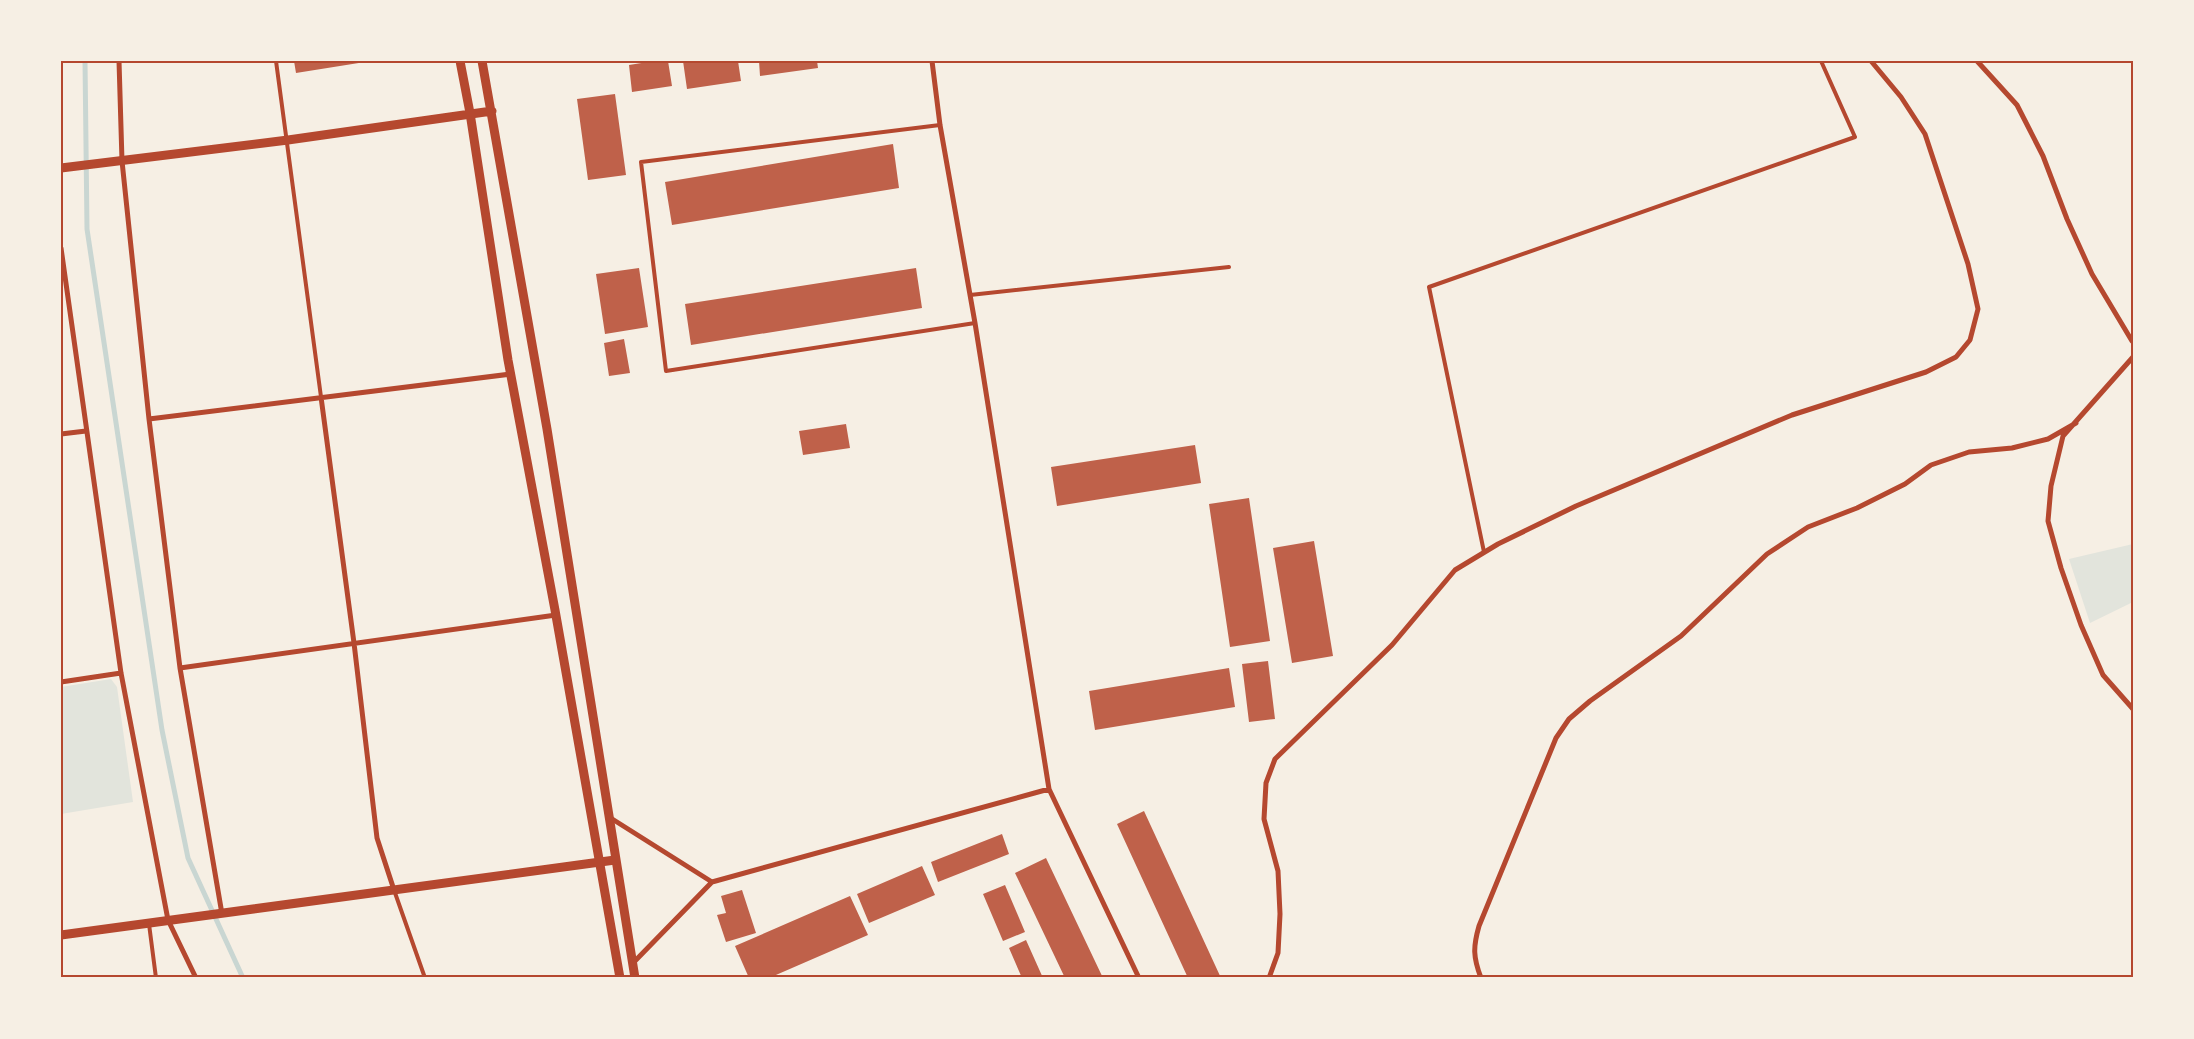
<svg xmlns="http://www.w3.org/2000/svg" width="2194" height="1039" font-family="'DM Sans',sans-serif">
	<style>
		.green { fill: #e2e4dc }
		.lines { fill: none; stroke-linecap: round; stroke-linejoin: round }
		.stream { stroke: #c9d6d2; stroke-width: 5 }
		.building { fill: #bf614a }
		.service { stroke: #b5482f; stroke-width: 4 }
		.minor { stroke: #b5482f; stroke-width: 5 }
		.tertiary { stroke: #b5482f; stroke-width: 9 }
		.neatline { fill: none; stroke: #b5482f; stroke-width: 2 }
	</style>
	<rect width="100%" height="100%" fill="#f6efe4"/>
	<!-- green -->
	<path class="green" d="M2133 544V602L2090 623 2069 559Z
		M111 679 117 687 133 802 61 814V687Z"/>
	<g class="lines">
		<!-- stream -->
		<path class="stream" d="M85 61 87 229 162 730 188 858 243 978"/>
	</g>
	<!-- building -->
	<path class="building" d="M294 61H365V62L296 73Z
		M654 61H668L672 86 632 92 629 65Z
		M683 61H738L741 81 687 89Z
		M759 61H817L818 68 760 76Z
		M615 94 626 175 588 180 577 99Z
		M893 144 899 188 672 225 665 182Z
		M639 268 648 327 605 334 596 274Z
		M916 268 922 308 691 345 685 304Z
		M624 339 630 373 609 376 604 343Z
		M846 424 850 448 803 455 799 431Z
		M1195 445 1201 483 1057 506 1051 467Z
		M1249 498 1270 641 1230 647 1209 504Z
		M1314 541 1333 656 1292 663 1273 548Z
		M1268 661 1275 719 1249 722 1242 664Z
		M1229 668 1235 707 1095 730 1089 691Z
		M1144 811 1221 978H1188L1117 824Z
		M1002 834 1009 854 938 882 931 862Z
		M1046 858 1103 978H1065L1015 873Z
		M922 866 935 895 869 923 857 894Z
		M1005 885 1025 932 1003 941 983 894Z
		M742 890 756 933 726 942 717 915 726 913 721 896Z
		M850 896 868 935 769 978H749L735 946Z
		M1026 940 1043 978H1022L1009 948Z"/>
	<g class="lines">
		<!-- service -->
		<path class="service" d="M276 61 321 397
			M940 125 641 162 666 371 975 323
			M970 295 1229 267
			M1484 552 1429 287 1855 137 1821 61
			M394 890 425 978
			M149 924 156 978"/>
		<!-- minor -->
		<path class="minor" d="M119 61 122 161 149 419 180 668 222 914
			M932 61 940 125 975 323 1049 789 1139 978
			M1977 61 2017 105 2043 156 2067 219 2092 274 2132 341
			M61 248 121 673 168 920 196 978
			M2133 357 2063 436 2051 486 2048 521 2061 568 2081 625 2103 675 2133 709
			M321 397 354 643 377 838 394 890
			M149 419 511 374
			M61 434 86 431
			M180 668 556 615
			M61 682 121 673
			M609 817 712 882
			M633 963 712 882 1049 789
			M1269 978 1278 953 1280 914 1278 871 1264 819 1266 783 1275 759 1392 645 1455 570 1498 544 1576 506 1792 415 1926 372 1956 357 1970 340 1978 309 1968 264 1925 134 1901 97 1871 61
			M1481 978C1473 957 1473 947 1479 926L1556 738 1569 719 1590 701 1681 636 1767 554 1808 527 1857 508 1905 484 1931 465 1969 452 2012 448 2048 439 2076 423"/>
		<!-- tertiary -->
		<path class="tertiary" d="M460 61 470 113 508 360 555 610 620 978
			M482 61 547 429 635 978
			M61 168 288 140 492 111
			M61 935 615 860"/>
	</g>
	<!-- border -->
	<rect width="2194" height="1039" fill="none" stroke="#f6efe4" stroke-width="125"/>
	<rect x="62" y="62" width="2070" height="914" class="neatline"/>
</svg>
